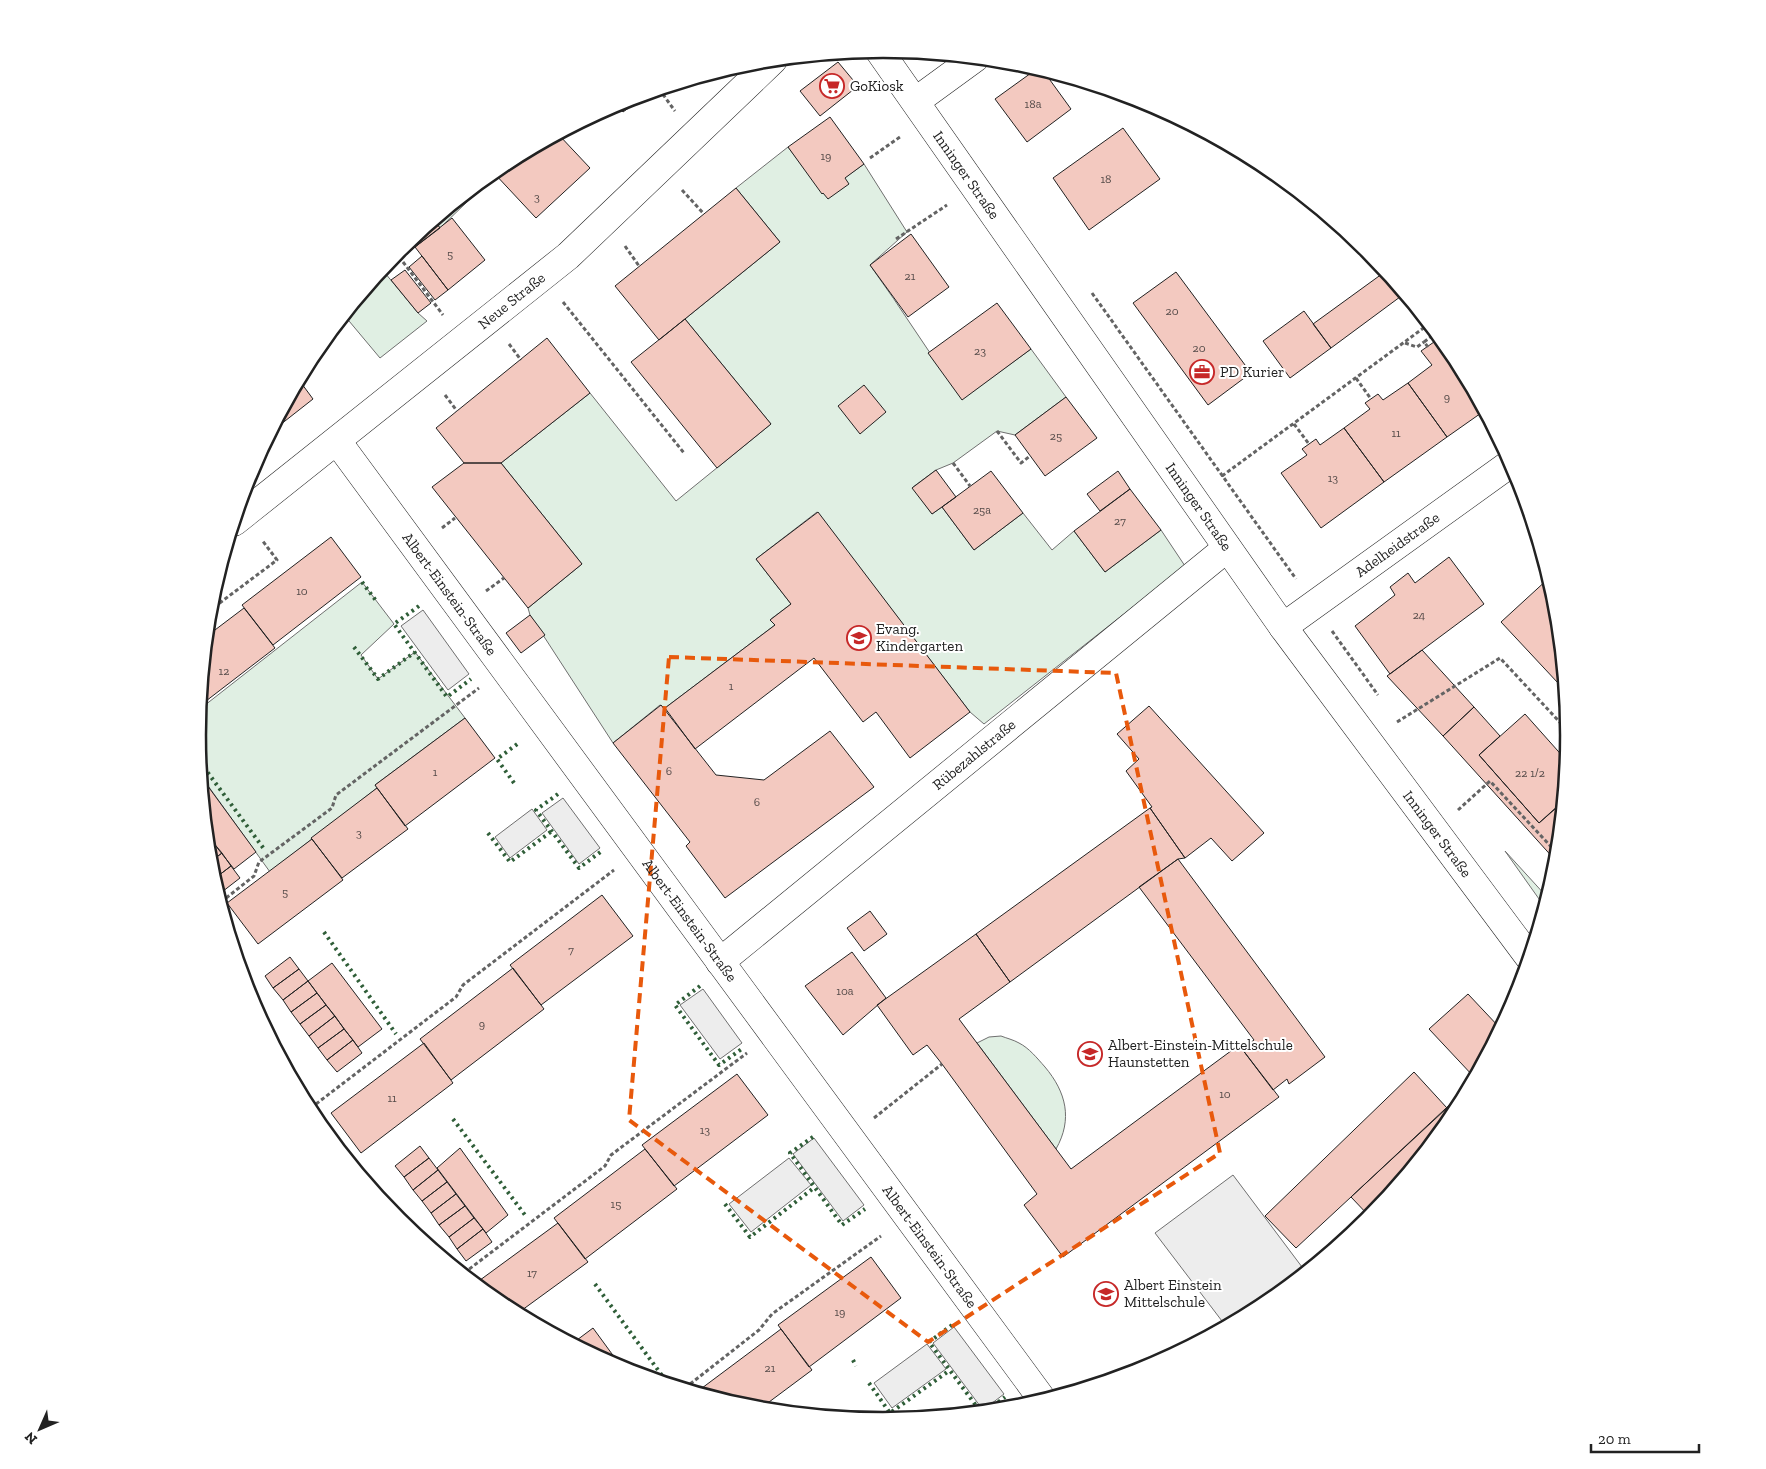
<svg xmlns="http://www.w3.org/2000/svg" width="1766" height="1469" font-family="'Zilla Slab',serif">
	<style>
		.green { fill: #e0efe3; stroke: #6f6f6f }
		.parking { fill: #ededed; stroke: #6f6f6f }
		.building { fill: #f3c9c0; stroke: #222 }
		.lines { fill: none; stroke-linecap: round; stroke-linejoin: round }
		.street-casing { stroke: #222; stroke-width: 29 }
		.secondary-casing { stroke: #222; stroke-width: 29 }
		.path { stroke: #646464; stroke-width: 3; stroke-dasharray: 4 2.5; stroke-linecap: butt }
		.street { stroke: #fff; stroke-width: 28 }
		.secondary { stroke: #fff; stroke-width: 28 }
		.hedge { stroke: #2f5e38; stroke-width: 4; stroke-dasharray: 2.5 4; stroke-linecap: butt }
		.marked { fill: none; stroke: #e8590c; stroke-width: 4; stroke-dasharray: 10 6; stroke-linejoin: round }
		.labels { text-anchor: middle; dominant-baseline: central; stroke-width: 4; stroke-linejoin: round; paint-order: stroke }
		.number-label { font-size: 12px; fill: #564c4a }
		.poi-label { font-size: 15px; fill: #222; stroke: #fff; text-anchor: start }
		.street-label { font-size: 15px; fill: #222; stroke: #fff }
		.rim { fill: none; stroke: #222; stroke-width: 2.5 }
	</style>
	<rect width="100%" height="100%" fill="#fff"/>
	<!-- green -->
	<path class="green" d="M788 147 823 193 864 164 907 232 870 265C902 309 930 355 962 399L1031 349 1066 397 1015 435 997 431 953 463 936 470 913 487 932 514 942 507 974 550 1023 513 1052 550 1074 531 1105 572 1161 530 1185 566 984 724 970 712 817 512 756 559 791 604 771 619 775 625 665 708 660 705 613 743 530 615 528 608 582 564 501 463 590 393 676 501 771 424 685 319 780 242 736 188Z
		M493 172 495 175 440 228 434 220Z
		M385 273 418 313 427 321 380 358 344 315 369 285Z
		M362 582 394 624 361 655 378 679 415 652 465 718 375 785 377 788 270 872 201 776 197 734 200 709Z
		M1505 851 1547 897 1544 906Z
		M1001 1036C1006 1038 1014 1040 1019 1043 1029 1048 1037 1058 1045 1067 1066 1092 1073 1119 1056 1149L977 1043 989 1037Z"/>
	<!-- parking -->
	<path class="parking" d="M423 610 469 674 448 690 401 626Z
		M563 798 600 848 579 864 542 813Z
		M532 809 547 830 510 858 495 837Z
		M703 989 742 1043 720 1059 680 1005Z
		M814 1138 864 1205 843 1221 793 1154Z
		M789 1158 811 1185 751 1232 729 1204Z
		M1233 1175 1305 1271 1264 1305 1225 1325 1155 1233Z
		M954 1327 1004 1394 983 1410 933 1343Z
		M927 1344 946 1369 892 1408 874 1383Z"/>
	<!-- building -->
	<path class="building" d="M838 62 858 86 820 116 800 91Z
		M1038 68 1042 69 1071 109 1027 142 995 99Z
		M651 92 623 112 616 103 621 101Z
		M830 117 864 164 845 178 849 184 828 199 823 193 822 194 788 147Z
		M1123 128 1160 179 1089 230 1053 178Z
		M558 134 590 168 536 218 493 172 502 164Z
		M736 188 780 242 659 340 615 286Z
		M452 218 485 260 448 290 415 247Z
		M434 220 440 228 402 257 397 251 398 249Z
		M911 234 949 287 908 317 870 265Z
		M422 256 448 290 435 300 409 267Z
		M405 270 431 303 418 313 391 280Z
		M1386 271 1404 294 1331 348 1313 324Z
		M1176 272 1251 373 1208 405 1133 303Z
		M997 303 1031 349 962 400 928 353Z
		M1304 311 1331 348 1290 378 1263 341Z
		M685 319 771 424 717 468 631 362Z
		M547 338 590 393 501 463H464L436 428Z
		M1434 342 1445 356 1451 351 1453 354 1484 411 1447 437 1408 383 1432 365 1421 351Z
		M299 380 313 399 271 432Z
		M1408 383 1447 437 1384 482 1344 428 1370 409 1365 403 1378 394 1383 400Z
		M864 385 886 412 860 434 838 406Z
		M1066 397 1097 438 1045 476 1015 435Z
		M1344 428 1384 482 1321 528 1281 473 1307 455 1302 449 1316 439 1320 445Z
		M464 463H501L582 564 528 608 432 487Z
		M936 470 956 497 932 514 912 488Z
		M991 471 1023 513 974 550 942 507Z
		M1118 471 1130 489 1100 511 1087 494Z
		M1130 489 1161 530 1105 572 1074 531Z
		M818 512 970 712 910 758 876 712 863 722 814 658 695 749 665 708 775 625 770 620 791 604 756 559Z
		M331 537 361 577 273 645 242 605Z
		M1449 557 1484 604 1390 674 1355 626 1395 595 1390 587 1408 573 1415 583Z
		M1549 578 1556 601 1563 678 1558 683 1501 622Z
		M244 608 275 648 206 701 201 695 207 636Z
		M530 615 545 635 521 653 506 633Z
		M1422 650 1474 707 1443 736 1387 676Z
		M201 695 208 703 200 709Z
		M661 705 716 775 764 780 830 731 874 787 725 898 686 846 690 842 613 743Z
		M1149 706 1264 833 1232 861 1211 838 1185 858 1150 808 1152 807 1126 771 1139 759 1117 734Z
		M1474 707 1500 736 1479 755 1539 823 1562 803 1556 861 1443 736Z
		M1525 714 1566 760 1562 802 1539 823 1479 755Z
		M465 718 495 758 405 826 375 785Z
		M207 785 256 852 234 869 207 835 203 789Z
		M377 788 408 829 342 878 311 838Z
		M1150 808 1185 858 1178 859 1010 982 976 934Z
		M312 839 343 880 258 944 227 903Z
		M212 841 222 853 210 862 208 844Z
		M222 853 231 866 214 879 210 862Z
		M1178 859 1325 1057 1289 1084 1287 1079 1273 1090 1242 1049 1254 1040 1139 887Z
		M231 866 240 878 218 895 214 879Z
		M602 895 633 936 541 1005 510 965Z
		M870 911 887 934 864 951 847 928Z
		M976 934 1010 982 959 1019 1071 1169 1239 1045 1279 1097 1063 1257 1024 1205 1037 1194 942 1064 927 1045 913 1055 877 1005Z
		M852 952 886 998 843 1035 805 986Z
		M290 957 299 969 273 988 265 976Z
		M332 963 382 1029 358 1047 308 981Z
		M513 968 544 1009 451 1080 420 1039Z
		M299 969 308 981 283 1000 273 988Z
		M308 981 317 993 291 1012 283 1000Z
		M317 993 326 1005 300 1024 291 1012Z
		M1468 994 1500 1028 1474 1077 1429 1029Z
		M326 1005 335 1016 309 1036 300 1024Z
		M335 1016 344 1029 318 1048 309 1036Z
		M344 1029 353 1040 327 1060 318 1048Z
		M353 1040 362 1053 337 1072 327 1060Z
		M424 1043 453 1083 361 1153 331 1113Z
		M1414 1072 1447 1108 1296 1248 1265 1216Z
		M737 1074 768 1115 674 1186 642 1145Z
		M1460 1095 1463 1098 1453 1116 1370 1217 1351 1197Z
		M420 1146 429 1158 404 1177 395 1166Z
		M460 1148 508 1215 486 1233 437 1168Z
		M645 1149 677 1189 585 1259 554 1218Z
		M429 1158 438 1170 413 1190 404 1177Z
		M438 1170 447 1182 422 1201 413 1190Z
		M447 1182 456 1194 431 1213 422 1201Z
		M456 1194 465 1206 439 1225 431 1213Z
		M465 1206 474 1218 449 1237 439 1225Z
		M474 1218 483 1229 457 1249 449 1237Z
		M558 1223 588 1262 518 1313 502 1305 476 1283Z
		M483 1229 492 1242 466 1261 457 1249Z
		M871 1257 901 1298 809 1367 778 1325Z
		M554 1326 561 1336 549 1330Z
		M593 1328 623 1369 573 1343Z
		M781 1329 812 1370 761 1408 749 1407 698 1391Z"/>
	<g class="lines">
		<defs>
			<g id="street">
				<path d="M916 101 975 58"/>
				<path id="s1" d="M337 441 1042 1399"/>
				<path id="s2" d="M234 522 568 256 773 60"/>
				<path id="s3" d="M1283 627 1511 463"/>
				<path id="s4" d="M720 962 1227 548"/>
			</g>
			<g id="secondary">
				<path id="s5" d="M878 49 1283 627 1529 957"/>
			</g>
		</defs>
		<!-- street casing -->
		<use href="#street" class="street-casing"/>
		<!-- secondary casing -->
		<use href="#secondary" class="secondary-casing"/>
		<!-- path -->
		<path class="path" d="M659 89 675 111
			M1203 132 1207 137
			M870 158 900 137
			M682 190 704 214
			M896 239 947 205
			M625 246 639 266
			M403 262 443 315
			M1092 293 1296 579
			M563 302 684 453
			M1405 343 1417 347 1424 342
			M509 344 521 360
			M1428 347 1424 342 1436 333
			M1356 378 1371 399
			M445 395 457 411
			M1294 424 1309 444
			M997 431 1021 463 1030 456
			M953 463 970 486
			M1222 476 1429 324
			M442 528 455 518
			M486 591 504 578
			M209 611 277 560 262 540
			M1332 631 1378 695
			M1397 722 1500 658 1569 732
			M1458 810 1490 781 1556 852 1557 851
			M221 902 254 876 259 862 332 808 336 795 479 688
			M316 1104 456 997 463 985 614 870
			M874 1118 942 1064
			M464 1273 605 1166 611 1155 747 1053
			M685 1388 759 1330 772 1314 881 1236"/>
		<!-- street -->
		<use href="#street" class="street"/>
		<!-- secondary -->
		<use href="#secondary" class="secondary"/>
		<!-- hedge -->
		<path class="hedge" d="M362 582 377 602
			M419 606 394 624 447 697 471 679
			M354 647 378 679 415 652
			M200 762 264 849
			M514 783 497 759 520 742
			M558 794 536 810 579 868 603 850
			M488 833 510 862 552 831
			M324 932 396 1034
			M700 986 675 1005 719 1065 743 1048
			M453 1119 525 1215
			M813 1137 790 1153 842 1225 865 1209
			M725 1204 750 1237 815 1187
			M595 1284 666 1381
			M952 1325 929 1342 980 1411
			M853 1360 856 1366
			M869 1383 890 1413 950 1370
			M988 1410 1005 1397"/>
	</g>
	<!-- marked area -->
	<path class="marked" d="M669 657 1116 673 1220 1153 928 1342 629 1120Z"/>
	<!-- icons -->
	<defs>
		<symbol id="supermarket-ring" viewBox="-11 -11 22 22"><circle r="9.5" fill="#fff" stroke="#c62828" stroke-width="1.5"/><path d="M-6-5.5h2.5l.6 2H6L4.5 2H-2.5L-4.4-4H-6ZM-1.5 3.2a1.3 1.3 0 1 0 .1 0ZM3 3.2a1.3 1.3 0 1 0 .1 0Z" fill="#c62828"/></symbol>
		<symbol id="office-ring" viewBox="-11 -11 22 22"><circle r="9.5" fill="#fff" stroke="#c62828" stroke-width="1.5"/><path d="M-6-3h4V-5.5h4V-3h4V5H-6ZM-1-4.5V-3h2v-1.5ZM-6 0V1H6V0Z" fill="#c62828"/></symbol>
		<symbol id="school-ring" viewBox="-11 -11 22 22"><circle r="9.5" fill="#fff" stroke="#c62828" stroke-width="1.5"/><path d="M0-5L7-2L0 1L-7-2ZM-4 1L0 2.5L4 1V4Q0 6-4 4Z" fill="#c62828"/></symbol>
	</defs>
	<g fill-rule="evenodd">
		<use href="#supermarket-ring" x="818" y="72" width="28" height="28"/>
		<use href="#office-ring" x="1188" y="358" width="28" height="28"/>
		<use href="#school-ring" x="845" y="624" width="28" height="28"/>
		<use href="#school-ring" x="1076" y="1040" width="28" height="28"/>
		<use href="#school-ring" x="1092" y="1280" width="28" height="28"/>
	</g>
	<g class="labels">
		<!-- number labels -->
		<g class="number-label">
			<text x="1033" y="104">18a</text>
			<text x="826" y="156">19</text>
			<text x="1106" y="179">18</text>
			<text x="537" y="197">3</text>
			<text x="450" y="254">5</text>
			<text x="910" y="276">21</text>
			<text x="1172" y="311">20</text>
			<text x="1199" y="348">20</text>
			<text x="980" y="351">23</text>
			<text x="1447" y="397">9</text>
			<text x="1396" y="433">11</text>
			<text x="1056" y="436">25</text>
			<text x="1333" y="478">13</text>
			<text x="982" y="510">25a</text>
			<text x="1120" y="521">27</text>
			<text x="302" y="591">10</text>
			<text x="1419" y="615">24</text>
			<text x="224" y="671">12</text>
			<text x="731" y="686">1</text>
			<text x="669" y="771">6</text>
			<text x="435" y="772">1</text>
			<text x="1530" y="773">22 1/2</text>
			<text x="757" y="802">6</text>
			<text x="359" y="833">3</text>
			<text x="285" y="892">5</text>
			<text x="571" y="950">7</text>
			<text x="845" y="991">10a</text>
			<text x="482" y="1024">9</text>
			<text x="1225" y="1094">10</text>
			<text x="392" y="1098">11</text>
			<text x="705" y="1130">13</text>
			<text x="616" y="1204">15</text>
			<text x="532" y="1273">17</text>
			<text x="840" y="1312">19</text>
			<text x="770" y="1368">21</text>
		</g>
		<!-- poi labels -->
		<g class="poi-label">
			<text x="850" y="86">GoKiosk</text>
			<text x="1220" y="372">PD Kurier</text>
			<text x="876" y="629">Evang.<tspan x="876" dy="17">Kindergarten</tspan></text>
			<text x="1108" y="1045">Albert-Einstein-Mittelschule<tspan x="1108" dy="17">Haunstetten</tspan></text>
			<text x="1124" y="1285">Albert Einstein<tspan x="1124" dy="17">Mittelschule</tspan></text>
		</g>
		<!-- street labels -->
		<g class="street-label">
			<text stroke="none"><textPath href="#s5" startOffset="154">Inninger Straße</textPath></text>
			<text stroke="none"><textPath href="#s2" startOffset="355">Neue Straße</textPath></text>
			<text stroke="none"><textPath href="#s5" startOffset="559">Inninger Straße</textPath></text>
			<text stroke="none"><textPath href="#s3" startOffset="141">Adelheidstraße</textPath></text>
			<text stroke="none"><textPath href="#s1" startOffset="190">Albert-Einstein-Straße</textPath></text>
			<text stroke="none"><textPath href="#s4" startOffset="328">Rübezahlstraße</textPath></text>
			<text stroke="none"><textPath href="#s5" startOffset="964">Inninger Straße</textPath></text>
			<text stroke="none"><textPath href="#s1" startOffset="595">Albert-Einstein-Straße</textPath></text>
			<text stroke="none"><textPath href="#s1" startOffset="1000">Albert-Einstein-Straße</textPath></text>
		</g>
	</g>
	<!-- crop -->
	<path d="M0 0H1766V1469H0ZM206 735a677 677 0 1 1 1354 0a677 677 0 1 1-1354 0Z" fill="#fff" fill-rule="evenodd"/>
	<path class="rim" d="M206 735a677 677 0 1 1 1354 0a677 677 0 1 1-1354 0Z"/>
	<!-- north arrow -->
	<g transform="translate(40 1429) rotate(225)" stroke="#ffffff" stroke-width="4" paint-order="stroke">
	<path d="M0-4L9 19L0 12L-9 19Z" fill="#222222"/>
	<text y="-8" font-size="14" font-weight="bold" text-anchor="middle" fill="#222222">N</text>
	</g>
	<!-- scale -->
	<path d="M1591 1444v8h108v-8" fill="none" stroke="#222222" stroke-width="2.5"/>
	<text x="1598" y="1444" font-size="15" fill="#222222" stroke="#ffffff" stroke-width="4" paint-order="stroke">20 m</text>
</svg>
